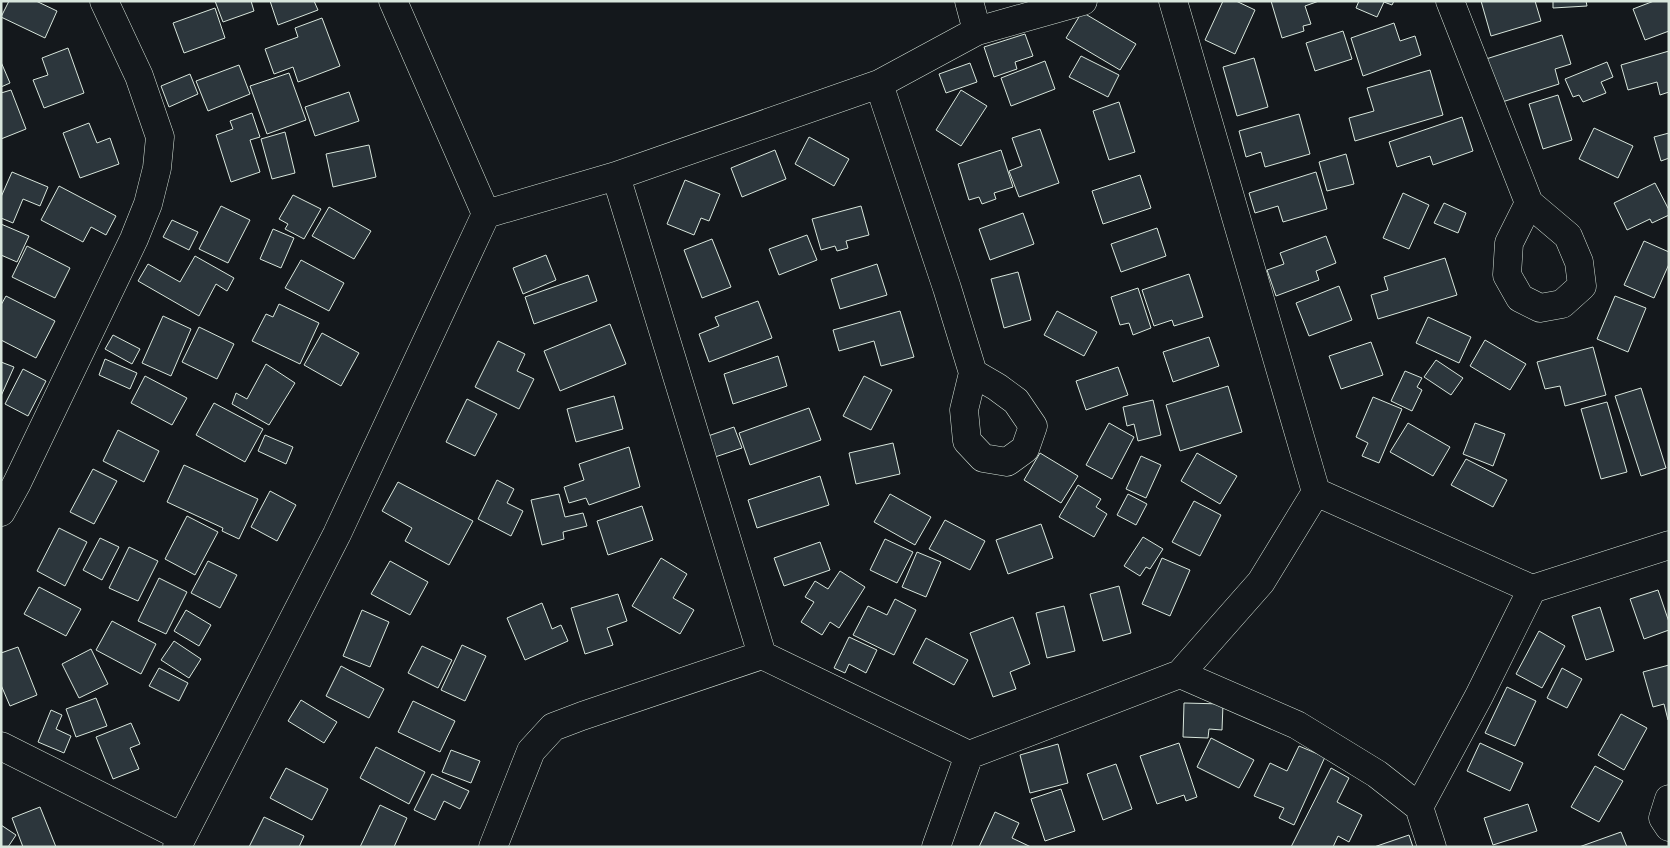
<svg xmlns="http://www.w3.org/2000/svg" width="1670" height="848" font-family="Commissioner,sans-serif">
	<style>
		.building { fill: #2c363c; stroke: #d8e6dc }
		.lines { fill: none; stroke-linecap: round; stroke-linejoin: round }
		.minor-casing { stroke: #d8e6dc; stroke-width: 29 }
		.minor { stroke: #14181c; stroke-width: 28 }
	</style>
	<rect width="100%" height="100%" fill="#14181c"/>
	<!-- building -->
	<path class="building" d="M9 1H36L57 11 45 38 1 17Z
		M215 1H251L254 11 223 22Z
		M270 1H314L318 10 278 25Z
		M1223 1H1236L1255 10 1235 54 1205 40Z
		M1271 1H1319L1305 6 1311 24 1303 26 1304 31 1282 38Z
		M1359 1H1394L1392 5 1384 2 1377 17 1356 8Z
		M1481 1H1535L1541 21 1491 36Z
		M1553 1H1586L1587 6 1553 8Z
		M1654 1H1669V31L1645 40 1633 9Z
		M215 8 225 38 184 53 173 23Z
		M1082 12 1136 44 1120 70 1066 38Z
		M322 18 340 66 298 82 293 67 274 74 265 49 298 37 295 28Z
		M1394 23 1400 41 1415 36 1421 55 1363 76 1351 38Z
		M1343 31 1352 59 1315 71 1306 43Z
		M1025 34 1033 56 1015 62 1017 69 994 77 984 47Z
		M1562 35 1571 64 1555 69 1559 84 1499 103 1486 59Z
		M68 48 84 93 44 108 33 80 48 75 42 58Z
		M1669 51V92L1660 95 1657 82 1628 90 1621 65Z
		M1081 56 1119 75 1108 97 1069 77Z
		M1254 58 1268 107 1237 116 1223 67Z
		M1045 61 1055 89 1011 106 1001 78Z
		M1 62 10 83 1 87Z
		M1607 62 1613 77 1601 82 1606 93 1583 102 1579 95 1573 97 1565 79Z
		M970 63 977 82 946 93 939 74Z
		M239 65 250 94 208 111 196 81Z
		M1430 70 1443 115 1355 141 1349 118 1374 111 1367 88Z
		M289 73 306 120 267 134 250 86Z
		M190 74 198 94 169 107 161 86Z
		M11 90 26 129 1 139V93Z
		M961 90 987 106 961 146 936 130Z
		M349 92 359 121 315 136 305 107Z
		M1558 95 1572 140 1543 149 1529 104Z
		M1119 102 1135 152 1109 160 1093 111Z
		M252 113 260 137 250 140 260 172 231 182 216 135 233 129 230 121Z
		M1299 114 1310 154 1265 167 1261 152 1246 157 1239 131Z
		M1462 117 1473 151 1433 165 1430 156 1397 167 1389 142Z
		M89 123 97 143 110 138 119 164 80 178 63 133Z
		M1594 128 1633 146 1618 178 1579 159Z
		M1040 129 1059 183 1019 197 1009 171 1022 166 1012 138Z
		M285 132 295 173 272 179 261 139Z
		M1669 133V158L1661 161 1654 137Z
		M809 137 849 159 834 186 795 164Z
		M369 145 376 177 333 187 326 154Z
		M775 150 786 179 742 197 731 168Z
		M1001 150 1013 187 994 193 996 199 982 204 979 197 969 200 958 164Z
		M1346 154 1354 184 1327 191 1319 162Z
		M12 172 48 187 40 206 23 199 13 223 1 218V197Z
		M1316 172 1327 209 1283 222 1278 206 1255 213 1249 193Z
		M1140 175 1151 208 1103 224 1092 191Z
		M685 180 720 194 709 221 701 218 694 235 667 224Z
		M1655 183 1669 210V215L1652 223 1650 219 1627 230 1614 203Z
		M59 186 116 216 106 235 91 227 83 242 41 220Z
		M1403 193 1429 205 1409 249 1383 238Z
		M293 195 321 209 304 239 285 229 288 224 279 219Z
		M1444 203 1466 213 1458 233 1434 223Z
		M221 206 250 220 228 263 199 249Z
		M861 206 869 235 846 241 848 248 837 251 835 246 821 250 812 219Z
		M329 207 371 231 354 259 312 236Z
		M1023 213 1034 244 990 260 979 229Z
		M172 220 198 232 189 250 163 237Z
		M1 224 29 236 17 262 1 255Z
		M1157 228 1166 256 1121 272 1111 244Z
		M273 229 294 238 281 268 260 259Z
		M807 235 817 260 779 275 769 249Z
		M1326 236 1336 263 1316 271 1319 280 1276 296 1267 270 1284 264 1280 253Z
		M712 239 731 287 702 298 684 250Z
		M1644 241 1669 252V264L1654 298 1624 285Z
		M27 246 70 268 55 298 12 277Z
		M546 255 556 280 523 294 513 268Z
		M195 256 234 278 227 291 216 284 199 316 138 281 148 264 180 282Z
		M1445 258 1457 295 1378 319 1371 295 1388 290 1384 277Z
		M301 260 344 283 329 311 285 288Z
		M877 264 887 295 840 309 831 279Z
		M1018 272 1031 320 1004 328 991 279Z
		M1189 274 1203 317 1174 326 1172 320 1154 326 1142 290Z
		M588 275 597 301 534 324 525 297Z
		M1339 286 1352 320 1309 336 1296 303Z
		M1138 288 1151 328 1133 335 1129 323 1120 325 1111 297Z
		M6 296 55 321 36 358 1 340V305Z
		M1615 296 1646 308 1628 352 1597 339Z
		M758 301 772 338 709 362 699 334 719 326 715 317Z
		M279 304 319 323 300 364 252 341 266 314 273 317Z
		M900 311 914 357 881 366 874 341 839 351 833 330Z
		M1057 311 1097 332 1084 356 1044 335Z
		M163 316 191 329 171 376 142 363Z
		M1428 317 1471 337 1459 363 1416 343Z
		M610 324 626 364 560 391 544 351Z
		M199 327 234 344 217 379 182 362Z
		M322 333 359 353 341 386 304 365Z
		M113 335 140 349 132 364 105 349Z
		M1209 337 1219 366 1173 382 1163 352Z
		M1485 340 1526 364 1510 390 1470 366Z
		M498 341 525 354 517 371 534 379 519 409 475 387Z
		M1371 342 1383 375 1341 389 1329 356Z
		M1593 347 1606 395 1565 406 1560 386 1545 389 1537 362Z
		M778 356 787 386 733 404 724 374Z
		M105 359 137 373 130 389 99 375Z
		M1436 360 1463 378 1451 395 1424 377Z
		M1 362 14 367 1 396Z
		M266 364 295 383 269 425 232 404 236 393 247 399Z
		M1118 367 1128 395 1086 410 1076 381Z
		M23 369 46 381 28 416 5 404Z
		M1405 371 1422 378 1417 387 1422 390 1412 411 1391 401Z
		M145 376 187 398 172 425 131 403Z
		M864 376 892 390 871 430 843 416Z
		M1228 386 1242 432 1180 451 1166 405Z
		M1641 388 1666 468 1641 476 1615 396Z
		M614 396 623 429 576 442 567 409Z
		M1373 397 1402 409 1379 463 1362 456 1368 443 1356 437Z
		M467 399 497 414 475 456 446 442Z
		M1153 400 1161 435 1138 441 1134 424 1127 426 1123 407Z
		M1607 402 1627 472 1601 479 1581 409Z
		M214 403 263 429 245 462 196 435Z
		M809 408 821 440 750 465 739 433Z
		M1109 423 1134 437 1112 479 1086 465Z
		M1408 423 1450 447 1433 476 1390 452Z
		M1475 423 1505 434 1493 466 1463 454Z
		M734 427 742 448 712 458 705 437Z
		M118 430 159 451 144 482 103 461Z
		M265 435 293 447 286 464 258 451Z
		M893 443 900 474 856 484 849 453Z
		M629 447 640 487 589 505 586 498 569 503 564 487 584 480 579 464Z
		M1040 453 1078 476 1061 503 1024 480Z
		M1197 453 1237 476 1220 504 1181 481Z
		M1141 456 1161 465 1146 498 1126 489Z
		M1466 459 1507 480 1493 507 1451 485Z
		M184 465 258 499 239 539 222 531 223 528 167 502Z
		M93 469 117 481 94 524 70 512Z
		M820 476 829 505 757 528 748 500Z
		M497 480 514 489 507 503 523 511 511 536 478 519Z
		M398 482 473 521 449 565 405 541 412 528 382 511Z
		M1078 485 1101 499 1096 507 1107 514 1094 537 1059 517Z
		M270 491 296 505 277 541 251 527Z
		M559 494 565 517 583 513 587 526 563 532 564 539 542 545 531 500Z
		M890 494 931 517 915 545 874 522Z
		M1128 494 1147 504 1136 525 1117 515Z
		M1194 501 1221 515 1200 556 1172 542Z
		M642 506 653 540 608 555 597 521Z
		M187 516 218 532 195 575 165 559Z
		M945 520 985 541 970 570 929 549Z
		M1041 524 1053 558 1008 574 996 540Z
		M59 528 87 542 65 586 37 571Z
		M1143 537 1163 549 1150 569 1146 567 1140 576 1124 566Z
		M100 538 119 547 102 580 83 570Z
		M885 539 913 552 897 583 870 570Z
		M820 542 830 570 784 586 774 558Z
		M129 547 158 561 138 601 109 588Z
		M917 552 941 562 926 597 902 587Z
		M661 558 687 574 673 598 694 610 680 634 632 606Z
		M1162 558 1190 570 1170 616 1142 604Z
		M208 561 237 575 220 608 191 593Z
		M390 561 428 582 410 615 371 594Z
		M840 571 865 587 839 628 830 622 822 635 801 622 814 602 805 597 815 581 828 589Z
		M159 578 187 592 166 634 138 621Z
		M1119 586 1131 633 1103 641 1090 594Z
		M39 587 81 609 66 636 24 614Z
		M1658 590 1669 622V630L1644 639 1630 599Z
		M618 594 627 621 607 628 613 645 585 654 571 608Z
		M895 599 916 610 894 655 853 635 868 606 887 615Z
		M542 603 552 629 561 625 568 641 525 660 507 618Z
		M1064 606 1075 651 1047 658 1036 613Z
		M1600 607 1614 651 1586 660 1572 616Z
		M186 610 211 625 199 646 174 631Z
		M362 610 389 622 370 667 343 656Z
		M1013 617 1030 664 1010 672 1016 689 993 697 970 633Z
		M112 621 156 644 141 674 96 650Z
		M1539 631 1565 646 1542 688 1516 674Z
		M849 637 877 650 866 673 849 664 845 673 834 668Z
		M926 638 968 660 954 685 913 663Z
		M174 641 201 659 189 678 161 660Z
		M462 645 486 656 465 701 441 690Z
		M422 646 452 660 438 688 408 673Z
		M18 647 37 695 10 706 1 685V653Z
		M91 649 108 684 79 698 62 664Z
		M1669 665V720H1668L1664 704 1653 707 1643 672Z
		M341 666 384 689 369 718 326 696Z
		M159 668 188 683 179 701 149 686Z
		M1562 668 1582 679 1567 708 1547 698Z
		M1507 687 1536 701 1515 746 1485 733Z
		M96 698 107 726 76 737 66 709Z
		M301 700 337 722 324 743 288 721Z
		M413 701 455 721 440 752 398 732Z
		M1184 703 1223 704 1222 730 1209 729 1208 738 1183 737Z
		M51 710 62 715 56 729 71 736 64 753 38 742Z
		M1621 714 1647 728 1624 770 1598 755Z
		M131 723 140 744 130 748 139 769 113 779 96 737Z
		M1211 738 1254 760 1239 788 1197 767Z
		M1179 743 1197 797 1186 801 1184 795 1157 804 1140 756Z
		M1480 743 1523 763 1510 791 1467 771Z
		M1058 744 1068 783 1030 793 1020 755Z
		M1299 746 1325 757 1294 825 1279 818 1284 808 1254 796 1270 763 1287 771Z
		M376 747 425 772 409 804 360 778Z
		M451 750 480 761 471 783 442 772Z
		M1116 764 1132 809 1103 820 1087 774Z
		M1595 766 1623 781 1599 822 1571 807Z
		M286 768 328 789 312 820 270 798Z
		M1331 768 1349 778 1337 802 1362 815 1349 842 1338 836 1333 847H1291Z
		M432 774 469 791 460 809 444 801 435 820 414 810Z
		M1061 789 1075 831 1045 841 1031 799Z
		M1528 804 1537 831 1493 845 1484 818Z
		M380 805 407 818 394 847H360Z
		M40 807 56 847H23L12 818Z
		M995 812 1019 823 1012 838 1031 847H979Z
		M264 817 304 836 299 847H249Z
		M1 825 16 835 8 847H1Z
		M1621 832 1627 847H1579Z
		M1409 835 1413 847H1374Z"/>
	<g class="lines">
		<defs>
			<path id="minor" d="M393 1 486 214
				M969 1 977 31
				M1450 1 1529 203 1568 236 1579 262 1582 286 1562 304 1540 308 1520 298 1507 275 1509 243 1529 203
				M879 84 947 288 973 373 964 410 967 441 983 458 1007 462 1025 449 1033 426 1016 401 997 387 973 373
				M616 176 762 655
				M1316 492 1532 589 1669 545
				M1 512 17 483 134 239 148 204 157 168 160 137 139 76 104 1
				M1180 674 1297 725 1377 774 1419 807 1432 847
				M1 746 182 837
				M1669 799 1663 818 1669 827
				M1419 807 1479 696 1532 589
				M177 847 337 534 486 214 616 176 879 84 977 31 1083 1
				M493 847 531 751 553 727 582 716 762 655 969 755 1180 674 1261 582 1316 492 1173 1
				M936 847 969 755"/>
		</defs>
		<!-- minor casing -->
		<use href="#minor" class="minor-casing"/>
		<!-- minor -->
		<use href="#minor" class="minor"/>
	</g>
	<!-- border -->
	<rect width="1670" height="848" fill="none" stroke="#d8e6dc" stroke-width="5"/>
</svg>
